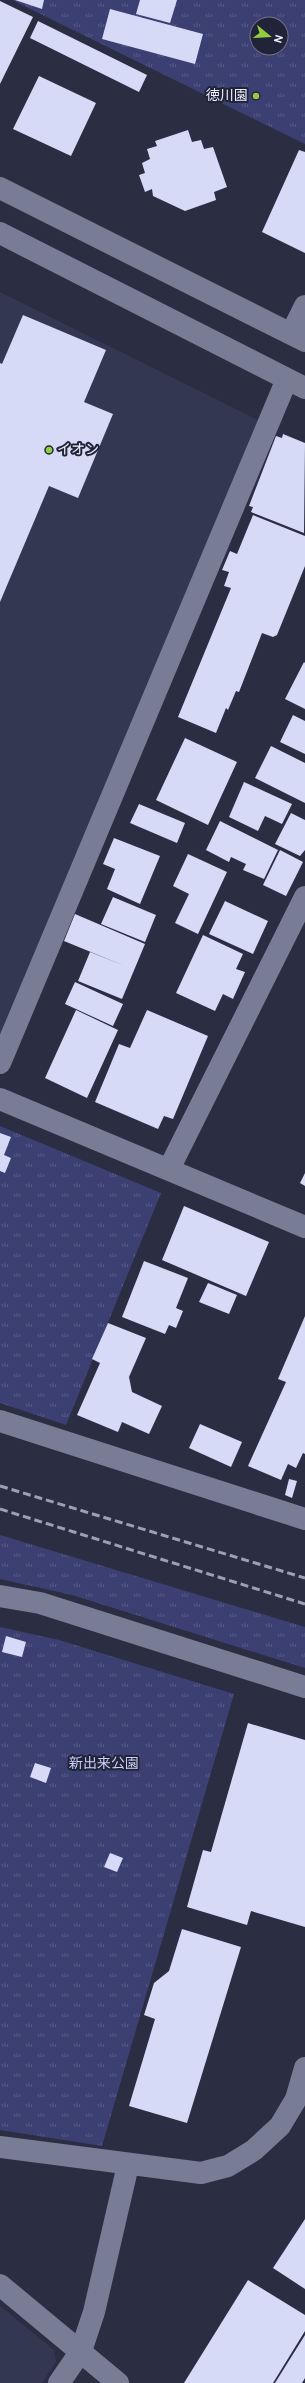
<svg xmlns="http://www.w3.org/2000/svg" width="305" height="2383" font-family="Overpass,'Noto Sans JP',sans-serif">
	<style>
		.built { fill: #343752 }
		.grass { fill: url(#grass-tufts); fill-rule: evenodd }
		.building { fill: #d6daf6 }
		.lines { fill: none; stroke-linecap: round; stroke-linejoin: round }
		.minor { stroke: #797c95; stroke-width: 22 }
		.rail { stroke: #9ea0b2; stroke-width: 3; stroke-dasharray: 8 4; stroke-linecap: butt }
		.poi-dot { fill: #91cd3f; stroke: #212338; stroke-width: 1.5 }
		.labels { text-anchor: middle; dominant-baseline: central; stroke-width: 4; stroke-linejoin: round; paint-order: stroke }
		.poi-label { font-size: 14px; fill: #eef0ff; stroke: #212338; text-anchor: end }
		.park-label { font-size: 14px; fill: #cbd0f8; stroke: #212338 }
	</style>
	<defs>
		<pattern id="grass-tufts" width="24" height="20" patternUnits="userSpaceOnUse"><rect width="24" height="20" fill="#3c3f72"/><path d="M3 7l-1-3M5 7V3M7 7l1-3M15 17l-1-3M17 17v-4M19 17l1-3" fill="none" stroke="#585b87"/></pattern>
	</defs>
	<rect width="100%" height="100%" fill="#2b2d42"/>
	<!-- built -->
	<path class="built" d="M0 292 260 421 0 1037Z
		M0 2306 54 2350 56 2362 42 2383H0Z"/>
	<!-- grass -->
	<path class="grass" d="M12 0H305V144ZM257 24H281V48H257Z
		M0 1126 161 1193 66 1425 0 1403Z
		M0 1535 305 1627V1668L72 1595 0 1579Z
		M0 1627 59 1640 234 1694 102 2146 0 2130Z"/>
	<!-- building -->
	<path class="building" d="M15 0H44L42 9Z
		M140 0H177L170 23 136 14Z
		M0 1 33 17 0 84Z
		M110 9 203 34 195 64 102 39Z
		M38 21 147 75 139 92 30 38Z
		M39 76 96 103 71 156 13 129Z
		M188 130 192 142 201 140 204 149 213 147 227 187 214 192 216 200 185 211 153 196 152 189 145 192 139 175 145 173 142 163 150 159 147 149 157 146 155 141Z
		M299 150 305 152V253L262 232Z
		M23 315 106 350 84 402 113 414 78 498 49 486 0 602V363L2 364Z
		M283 434 305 443 304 533 251 512 253 507 249 506 276 436 282 438Z
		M253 515 305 536V566L277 635 273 637 262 633 239 692 236 691 228 710 226 708 216 733 178 717 231 588 224 586 229 572 222 570 230 551 237 554Z
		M304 662 305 663V709L285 699Z
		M293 715 305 721V754L280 742Z
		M185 738 237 762 208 825 156 800Z
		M271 746 305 763V803L255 778Z
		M244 782 292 804 282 824 265 816 258 831 229 817Z
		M139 804 185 823 177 843 130 823Z
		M291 813 305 820V850L300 856 275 844Z
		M220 821 278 850 264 879 243 870 246 864 231 857 229 862 206 850Z
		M114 838 160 856 140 904 107 889 115 869 103 864Z
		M280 850 303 862 286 896 263 885Z
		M188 854 227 872 198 934 175 923 189 894 173 886Z
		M113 897 156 915 145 942 101 924Z
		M225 901 268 921 253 954 209 934Z
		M75 914 145 944 122 999 78 981 90 952 125 966 64 941Z
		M203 935 243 954 236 969 245 972 233 999 223 994 215 1011 176 993Z
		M75 982 123 1004 113 1026 65 1004Z
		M76 1010 118 1030 87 1098 45 1078Z
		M147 1010 208 1036 173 1119 164 1116 158 1129 95 1102 119 1044 130 1048Z
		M0 1133 11 1137 4 1155 11 1158 5 1173 0 1171Z
		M305 1173V1186L300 1183Z
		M184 1206 269 1242 246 1296 162 1260Z
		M144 1261 188 1278 176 1308 183 1311 176 1328 169 1325 165 1334 122 1317Z
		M208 1283 237 1295 229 1314 199 1302Z
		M305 1316V1454L303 1453 296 1468 288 1464 281 1480 248 1466 286 1382 278 1379Z
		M108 1323 146 1338 129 1377 132 1392 162 1406 149 1434 122 1422 118 1432 77 1415 100 1363 92 1359Z
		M200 1424 242 1442 231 1467 189 1448Z
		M289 1479 297 1481 292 1498 285 1495Z
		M6 1636 26 1642 22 1657 2 1652Z
		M248 1723 305 1740V1927L251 1911 247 1925 187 1907 203 1850 211 1852Z
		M35 1763 51 1768 46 1783 30 1777Z
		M110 1853 123 1858 117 1872 104 1867Z
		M182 1929 241 1947 187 2123 129 2106 155 2019 144 2015 154 1983 169 1971Z
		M305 2219V2289L273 2268Z
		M248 2280 305 2315V2331L273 2383H184Z
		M305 2335V2378L302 2383H275Z"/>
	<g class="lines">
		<!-- minor -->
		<path class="minor" d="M0 188 305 341
			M0 233 305 388
			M291 334 305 306
			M0 1063 287 379
			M0 1099 305 1227
			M169 1169 305 897
			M0 1421 305 1519
			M0 1596 40 1603 305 1687
			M0 2147 201 2173 228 2166 254 2150 280 2126 296 2099 305 2068
			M0 2285 118 2383
			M59 2383 81 2351 94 2312 128 2165"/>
		<!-- rail -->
		<path class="rail" d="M0 1486 305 1578
			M0 1509 305 1604"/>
	</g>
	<!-- markers -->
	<g class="poi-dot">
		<circle cx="256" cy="96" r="4"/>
		<circle cx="49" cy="450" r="4"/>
	</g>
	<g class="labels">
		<!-- poi labels -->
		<g class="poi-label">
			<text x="248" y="96">徳川園</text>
			<text x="57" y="450" text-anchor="start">イオン</text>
		</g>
		<!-- park labels -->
		<g class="park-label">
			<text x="104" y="1764">新出来公園</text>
		</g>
	</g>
	<!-- north arrow -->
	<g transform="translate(269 36) rotate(108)"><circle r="19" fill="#212338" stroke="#737588"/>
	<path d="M0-3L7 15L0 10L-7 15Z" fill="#91cd3f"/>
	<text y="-6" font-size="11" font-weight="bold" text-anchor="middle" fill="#eef0ff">N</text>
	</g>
</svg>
